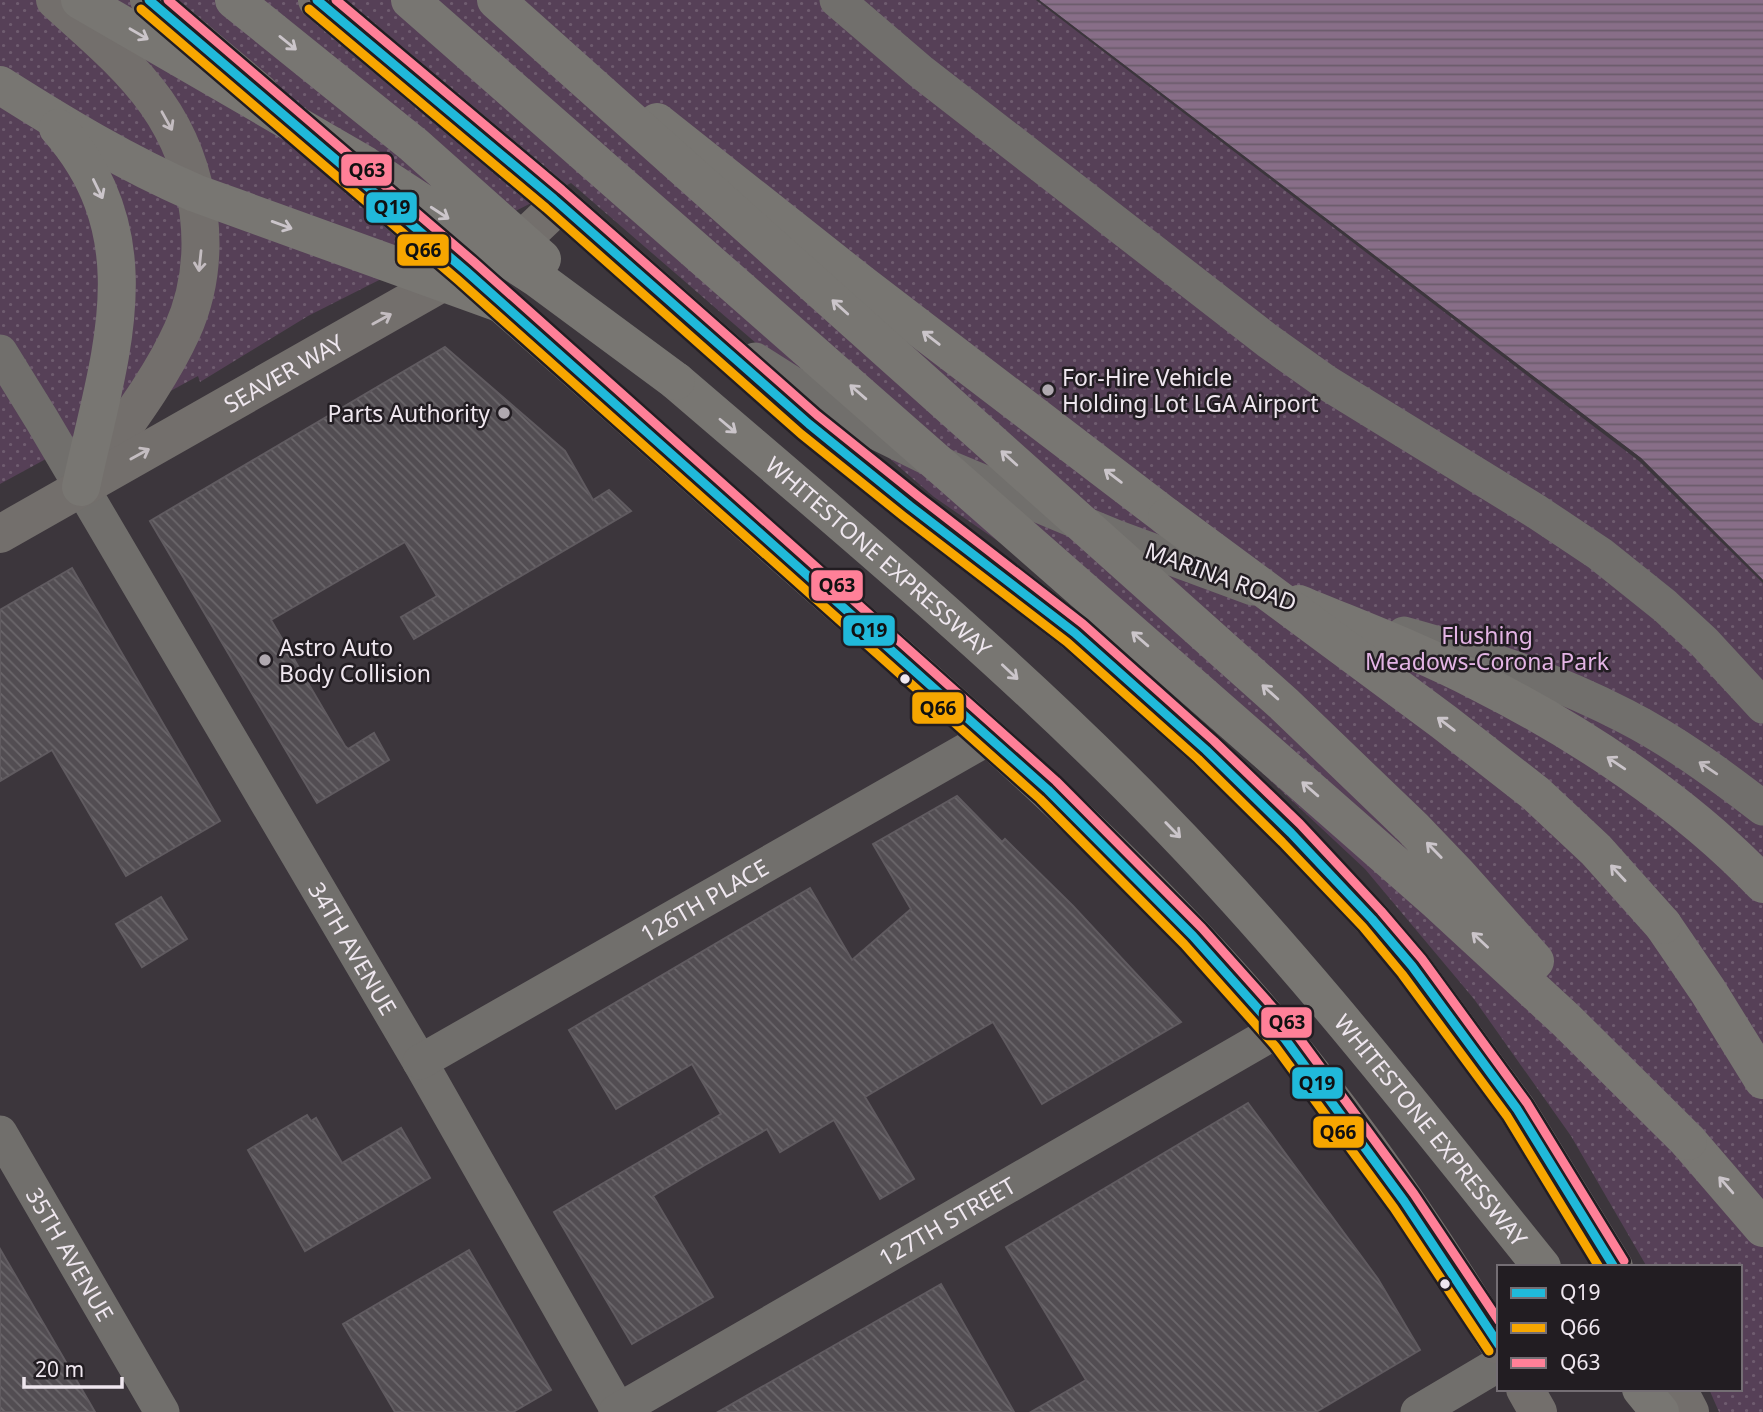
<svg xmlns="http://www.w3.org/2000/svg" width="1763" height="1412" font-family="'Noto Sans',sans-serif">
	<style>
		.grass { fill: url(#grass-dots) }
		.water { fill: url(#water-rules) }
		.pier { fill: #3c363c }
		.building { fill: url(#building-back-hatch); stroke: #605b60; stroke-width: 2 }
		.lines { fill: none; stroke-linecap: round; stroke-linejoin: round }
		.minor { stroke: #716f6c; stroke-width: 35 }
		.major { stroke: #736f6c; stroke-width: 38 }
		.highway { stroke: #787672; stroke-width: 38 }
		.highway-bridge { stroke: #787672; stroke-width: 38 }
		.bus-1-casing { stroke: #221d22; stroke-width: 14 }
		.bus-2-casing { stroke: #221d22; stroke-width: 14 }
		.bus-3-casing { stroke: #221d22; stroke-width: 14 }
		.bus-1 { stroke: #20b9da; stroke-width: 9 }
		.bus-2 { stroke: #f7a600; stroke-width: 9 }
		.bus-3 { stroke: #ff8098; stroke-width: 9 }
		.oneway { stroke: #cbc5ca }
		.oneway2 { stroke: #c4bdc1 }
		.oneway3 { stroke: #c3bdc1 }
		.poi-dot { fill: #b0a9b0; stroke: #221d22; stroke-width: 2.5 }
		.bus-dot { fill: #efe7ef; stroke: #221d22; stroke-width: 2.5 }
		.labels { text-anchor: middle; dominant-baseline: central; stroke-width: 5; stroke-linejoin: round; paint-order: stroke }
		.street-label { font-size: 23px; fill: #efe7ef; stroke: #221d22 }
		.poi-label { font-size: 23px; fill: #efe7ef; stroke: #221d22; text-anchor: start }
		.park-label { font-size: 23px; fill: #e4b4e5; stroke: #221d22 }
		.line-badge { stroke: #221d22; stroke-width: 2.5 }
		.pale-badge-label { font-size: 19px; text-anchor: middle; font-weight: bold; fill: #111 }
	</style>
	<defs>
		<pattern id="grass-dots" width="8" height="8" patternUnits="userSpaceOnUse" patternTransform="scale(1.75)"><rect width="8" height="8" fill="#564057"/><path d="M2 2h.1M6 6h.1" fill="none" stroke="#6f5c6f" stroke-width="1.8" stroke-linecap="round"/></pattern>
		<pattern id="water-rules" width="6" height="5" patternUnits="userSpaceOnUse" patternTransform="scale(1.75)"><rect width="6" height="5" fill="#886e88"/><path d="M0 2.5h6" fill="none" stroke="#6b5c6b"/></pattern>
		<pattern id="building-back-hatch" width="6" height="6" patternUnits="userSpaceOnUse" patternTransform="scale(1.75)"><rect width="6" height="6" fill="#524d52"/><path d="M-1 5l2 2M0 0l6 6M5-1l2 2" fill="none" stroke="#6b676b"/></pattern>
	</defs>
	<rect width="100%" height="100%" fill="#3c363c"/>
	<!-- grass -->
	<path class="grass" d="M0 0H1039L1641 458 1763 580V1412H1719L1709 1389H1740V1267H1647L1571 1136 1474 999 1365 869 1060 584 934 497 571 183 308 316 200 382 198 376 0 484Z"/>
	<!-- water -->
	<path class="water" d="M1039 0H1763V580L1641 458Z"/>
	<!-- pier -->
	<path class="pier" d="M1036 0H1039L1641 458 1763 580V583L1639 461Z"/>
	<!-- building -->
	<path class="building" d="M445 347 565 451 593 500 609 490 631 511 414 639 401 617 437 596 405 542 271 620 345 746 348 749 374 733 389 760 317 803 150 521Z
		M72 568 220 821 126 876 52 750 0 781V610Z
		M957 796 1002 842 1005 839 1073 906 1181 1022 1042 1104 993 1022 865 1097 914 1179 880 1199 834 1120 780 1152 767 1129 705 1165 653 1196 713 1297 632 1344 554 1212 721 1114 692 1064 616 1109 569 1030 810 888 852 960 911 909 873 844Z
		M161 897 187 939 142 967 116 924Z
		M1248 1103 1378 1279 1420 1350 1316 1412H1031L1086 1380 1006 1247Z
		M307 1115 311 1121 316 1118 342 1163 401 1128 430 1178 305 1251 248 1150Z
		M0 1249 95 1412H0Z
		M469 1250 551 1390 513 1412H395L343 1324Z
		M941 1284 1014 1412H718L774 1380Z"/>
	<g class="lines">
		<!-- minor -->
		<g class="minor">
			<path d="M837 0 920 71 1268 341 1327 383 1537 512 1600 554 1665 606 1704 642 1763 706"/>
			<path id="s1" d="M0 352 42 420 420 1062 619 1412"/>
			<path d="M755 360 845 417 949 468 1115 537 1253 588"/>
			<path d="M1404 634C1480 655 1554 679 1625 716 1674 741 1720 775 1763 808"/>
			<path id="s2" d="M420 1062 988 738"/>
			<path id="s3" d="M0 1133 162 1412"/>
			<path id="s4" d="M616 1412 1278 1030"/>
			<path d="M1418 1412 1499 1364"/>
		</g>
		<!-- major -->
		<g class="major">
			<path d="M55 0C90 32 128 63 156 102 202 167 215 258 182 331 158 384 120 431 87 479"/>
			<path d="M149 0 260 93"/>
			<path d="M317 0 554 199 809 424 910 506 1075 633 1206 750 1291 833 1372 919 1412 966 1517 1109 1614 1267"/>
			<path d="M345 167C496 297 645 431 794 564 937 691 1084 816 1213 957 1322 1075 1415 1209 1499 1345"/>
			<path id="s5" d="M0 534 528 234 549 214 554 199"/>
			<path d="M1525 1389 1538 1412"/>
			<path d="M1678 1389 1690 1412"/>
		</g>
		<!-- highway -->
		<g class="highway">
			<path d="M0 85C63 125 126 163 195 193L502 304"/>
			<path d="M657 122 863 285 1167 517"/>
			<path d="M58 128C156 239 108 360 81 487"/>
			<path id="s6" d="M676 381C840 522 1007 660 1158 815 1297 957 1418 1113 1542 1267"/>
			<path d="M1299 604C1359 629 1421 652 1479 682 1580 733 1685 802 1763 884"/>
			<path d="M1663 925 1708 991 1763 1080"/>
			<path d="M1688 1141 1763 1228"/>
			<path d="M1641 1389 1660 1412"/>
		</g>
		<!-- highway-bridge -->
		<path class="highway-bridge" d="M80 0 365 165 538 279 676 381
			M234 0 414 145 542 259
			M410 0 1438 902 1566 1020 1688 1141
			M496 0 1285 705 1413 828 1458 875 1535 961
			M1167 517 1444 722 1535 793 1596 850 1663 925"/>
		<defs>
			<path id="bus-1" d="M149 0 466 271 1048 790 1193 936 1285 1039 1404 1201 1499 1345
				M317 0 554 199 809 424 910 506 1075 633 1206 750 1291 833 1372 919 1412 966 1517 1109 1614 1267"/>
			<path id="bus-2" d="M141 9 458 280 1040 799 1184 944 1275 1046 1394 1208 1489 1351
				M309 9 546 208 801 434 903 516 1067 642 1198 759 1282 842 1363 927 1402 974 1507 1116 1599 1267"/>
			<path id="bus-3" d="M168 0 474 262 1056 781 1202 928 1294 1031 1414 1194 1499 1321
				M336 0 562 190 817 415 918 496 1083 624 1214 741 1300 824 1381 911 1422 959 1527 1103 1624 1261"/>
		</defs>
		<!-- bus-1 casing -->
		<use href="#bus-1" class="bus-1-casing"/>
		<!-- bus-2 casing -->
		<use href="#bus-2" class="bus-2-casing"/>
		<!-- bus-3 casing -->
		<use href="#bus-3" class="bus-3-casing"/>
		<!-- bus-1 -->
		<use href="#bus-1" class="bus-1"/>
		<!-- bus-2 -->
		<use href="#bus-2" class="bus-2"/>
		<!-- bus-3 -->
		<use href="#bus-3" class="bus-3"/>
	</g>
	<!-- one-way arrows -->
	<defs><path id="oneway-shaft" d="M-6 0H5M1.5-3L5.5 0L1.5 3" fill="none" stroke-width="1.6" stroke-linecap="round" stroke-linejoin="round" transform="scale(1.75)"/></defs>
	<g class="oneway">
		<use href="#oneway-shaft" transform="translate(139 34) rotate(30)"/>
		<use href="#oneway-shaft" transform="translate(288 43) rotate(39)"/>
		<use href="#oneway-shaft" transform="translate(98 189) rotate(64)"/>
		<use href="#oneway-shaft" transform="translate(440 213) rotate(33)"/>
		<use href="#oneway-shaft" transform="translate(282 225) rotate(20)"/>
		<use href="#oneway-shaft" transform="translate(840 307) rotate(-138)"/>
		<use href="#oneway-shaft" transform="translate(931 338) rotate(-142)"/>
		<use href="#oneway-shaft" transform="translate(858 392) rotate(-139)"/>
		<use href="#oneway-shaft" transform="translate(728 426) rotate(40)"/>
		<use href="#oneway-shaft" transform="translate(1009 458) rotate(-138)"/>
		<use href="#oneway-shaft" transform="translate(1113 476) rotate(-143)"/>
		<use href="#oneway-shaft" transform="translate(1140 639) rotate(-139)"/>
		<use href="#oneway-shaft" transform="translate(1010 672) rotate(43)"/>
		<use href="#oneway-shaft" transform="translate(1270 692) rotate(-138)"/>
		<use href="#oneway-shaft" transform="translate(1446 724) rotate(-143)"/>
		<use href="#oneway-shaft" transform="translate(1616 763) rotate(-146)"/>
		<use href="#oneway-shaft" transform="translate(1310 789) rotate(-139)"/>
		<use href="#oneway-shaft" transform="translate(1173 830) rotate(46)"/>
		<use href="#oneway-shaft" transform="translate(1434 850) rotate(-134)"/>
		<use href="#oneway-shaft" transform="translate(1618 873) rotate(-133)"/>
		<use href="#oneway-shaft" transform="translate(1480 940) rotate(-137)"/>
		<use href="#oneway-shaft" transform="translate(1726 1185) rotate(-131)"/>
	</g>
	<g class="oneway2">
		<use href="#oneway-shaft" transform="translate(167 121) rotate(61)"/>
		<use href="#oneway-shaft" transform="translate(200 261) rotate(96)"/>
		<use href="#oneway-shaft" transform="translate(382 319) rotate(-29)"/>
		<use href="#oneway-shaft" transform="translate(140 454) rotate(-29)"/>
	</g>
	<use class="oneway3" href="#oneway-shaft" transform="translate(1708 768) rotate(-146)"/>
	<!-- markers -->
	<g class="poi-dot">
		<circle cx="1048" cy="390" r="7"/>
		<circle cx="504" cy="413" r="7"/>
		<circle cx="265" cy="660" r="7"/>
	</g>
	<g class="bus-dot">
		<circle cx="905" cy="679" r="6"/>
		<circle cx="1445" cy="1284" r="6"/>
	</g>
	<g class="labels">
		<!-- street labels -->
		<g class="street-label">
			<text stroke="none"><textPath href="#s5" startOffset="326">SEAVER WAY</textPath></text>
			<text stroke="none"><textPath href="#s6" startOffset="268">WHITESTONE EXPRESSWAY</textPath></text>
			<text transform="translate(1221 576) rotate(20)">MARINA ROAD</text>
			<text stroke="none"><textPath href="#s2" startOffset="327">126TH PLACE</textPath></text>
			<text stroke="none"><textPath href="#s1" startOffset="693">34TH AVENUE</textPath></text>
			<text stroke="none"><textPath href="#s6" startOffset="1066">WHITESTONE EXPRESSWAY</textPath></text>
			<text stroke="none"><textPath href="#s4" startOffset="382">127TH STREET</textPath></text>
			<text stroke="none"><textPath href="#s3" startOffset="140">35TH AVENUE</textPath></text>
		</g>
		<!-- poi labels -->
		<g class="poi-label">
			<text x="1062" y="377">For-Hire Vehicle<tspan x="1062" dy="26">Holding Lot LGA Airport</tspan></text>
			<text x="490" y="413" text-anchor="end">Parts Authority</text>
			<text x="279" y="647">Astro Auto<tspan x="279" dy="26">Body Collision</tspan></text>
		</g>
		<!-- park labels -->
		<g class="park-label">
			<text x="1487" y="635">Flushing<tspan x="1487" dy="26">Meadows-Corona Park</tspan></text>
		</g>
	</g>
	<g class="line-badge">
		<rect x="340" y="153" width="53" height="34" rx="7" fill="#ff8098"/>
		<rect x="365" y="191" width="53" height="33" rx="7" fill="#20b9da"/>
		<rect x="396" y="233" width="54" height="34" rx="7" fill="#f7a600"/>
		<rect x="810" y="569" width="54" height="33" rx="7" fill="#ff8098"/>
		<rect x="842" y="614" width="54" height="33" rx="7" fill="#20b9da"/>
		<rect x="911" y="691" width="54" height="34" rx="7" fill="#f7a600"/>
		<rect x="1260" y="1006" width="53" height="33" rx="7" fill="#ff8098"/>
		<rect x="1291" y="1066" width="53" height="34" rx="7" fill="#20b9da"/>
		<rect x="1312" y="1115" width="53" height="34" rx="7" fill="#f7a600"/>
	</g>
	<g class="pale-badge-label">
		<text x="367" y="177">Q63</text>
		<text x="392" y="214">Q19</text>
		<text x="423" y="257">Q66</text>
		<text x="837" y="592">Q63</text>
		<text x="869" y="637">Q19</text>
		<text x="938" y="715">Q66</text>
		<text x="1287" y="1029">Q63</text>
		<text x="1317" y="1090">Q19</text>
		<text x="1338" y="1139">Q66</text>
	</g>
	<!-- legend -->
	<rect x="1497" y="1265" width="245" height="126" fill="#221d22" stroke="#746e74" stroke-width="2"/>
	<rect x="1511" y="1288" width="35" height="10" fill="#20b9da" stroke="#746e74" stroke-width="2"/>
	<text x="1560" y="1300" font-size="21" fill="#efe7ef">Q19</text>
	<rect x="1511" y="1323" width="35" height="10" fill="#f7a600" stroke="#746e74" stroke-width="2"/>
	<text x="1560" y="1335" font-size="21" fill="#efe7ef">Q66</text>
	<rect x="1511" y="1358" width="35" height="10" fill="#ff8098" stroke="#746e74" stroke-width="2"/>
	<text x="1560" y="1370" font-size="21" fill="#efe7ef">Q63</text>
	<!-- scale -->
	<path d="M24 1377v10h98v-10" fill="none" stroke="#efe7ef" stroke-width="3.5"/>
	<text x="35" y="1377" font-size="21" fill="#efe7ef" stroke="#221d22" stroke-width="5" paint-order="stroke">20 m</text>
</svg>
